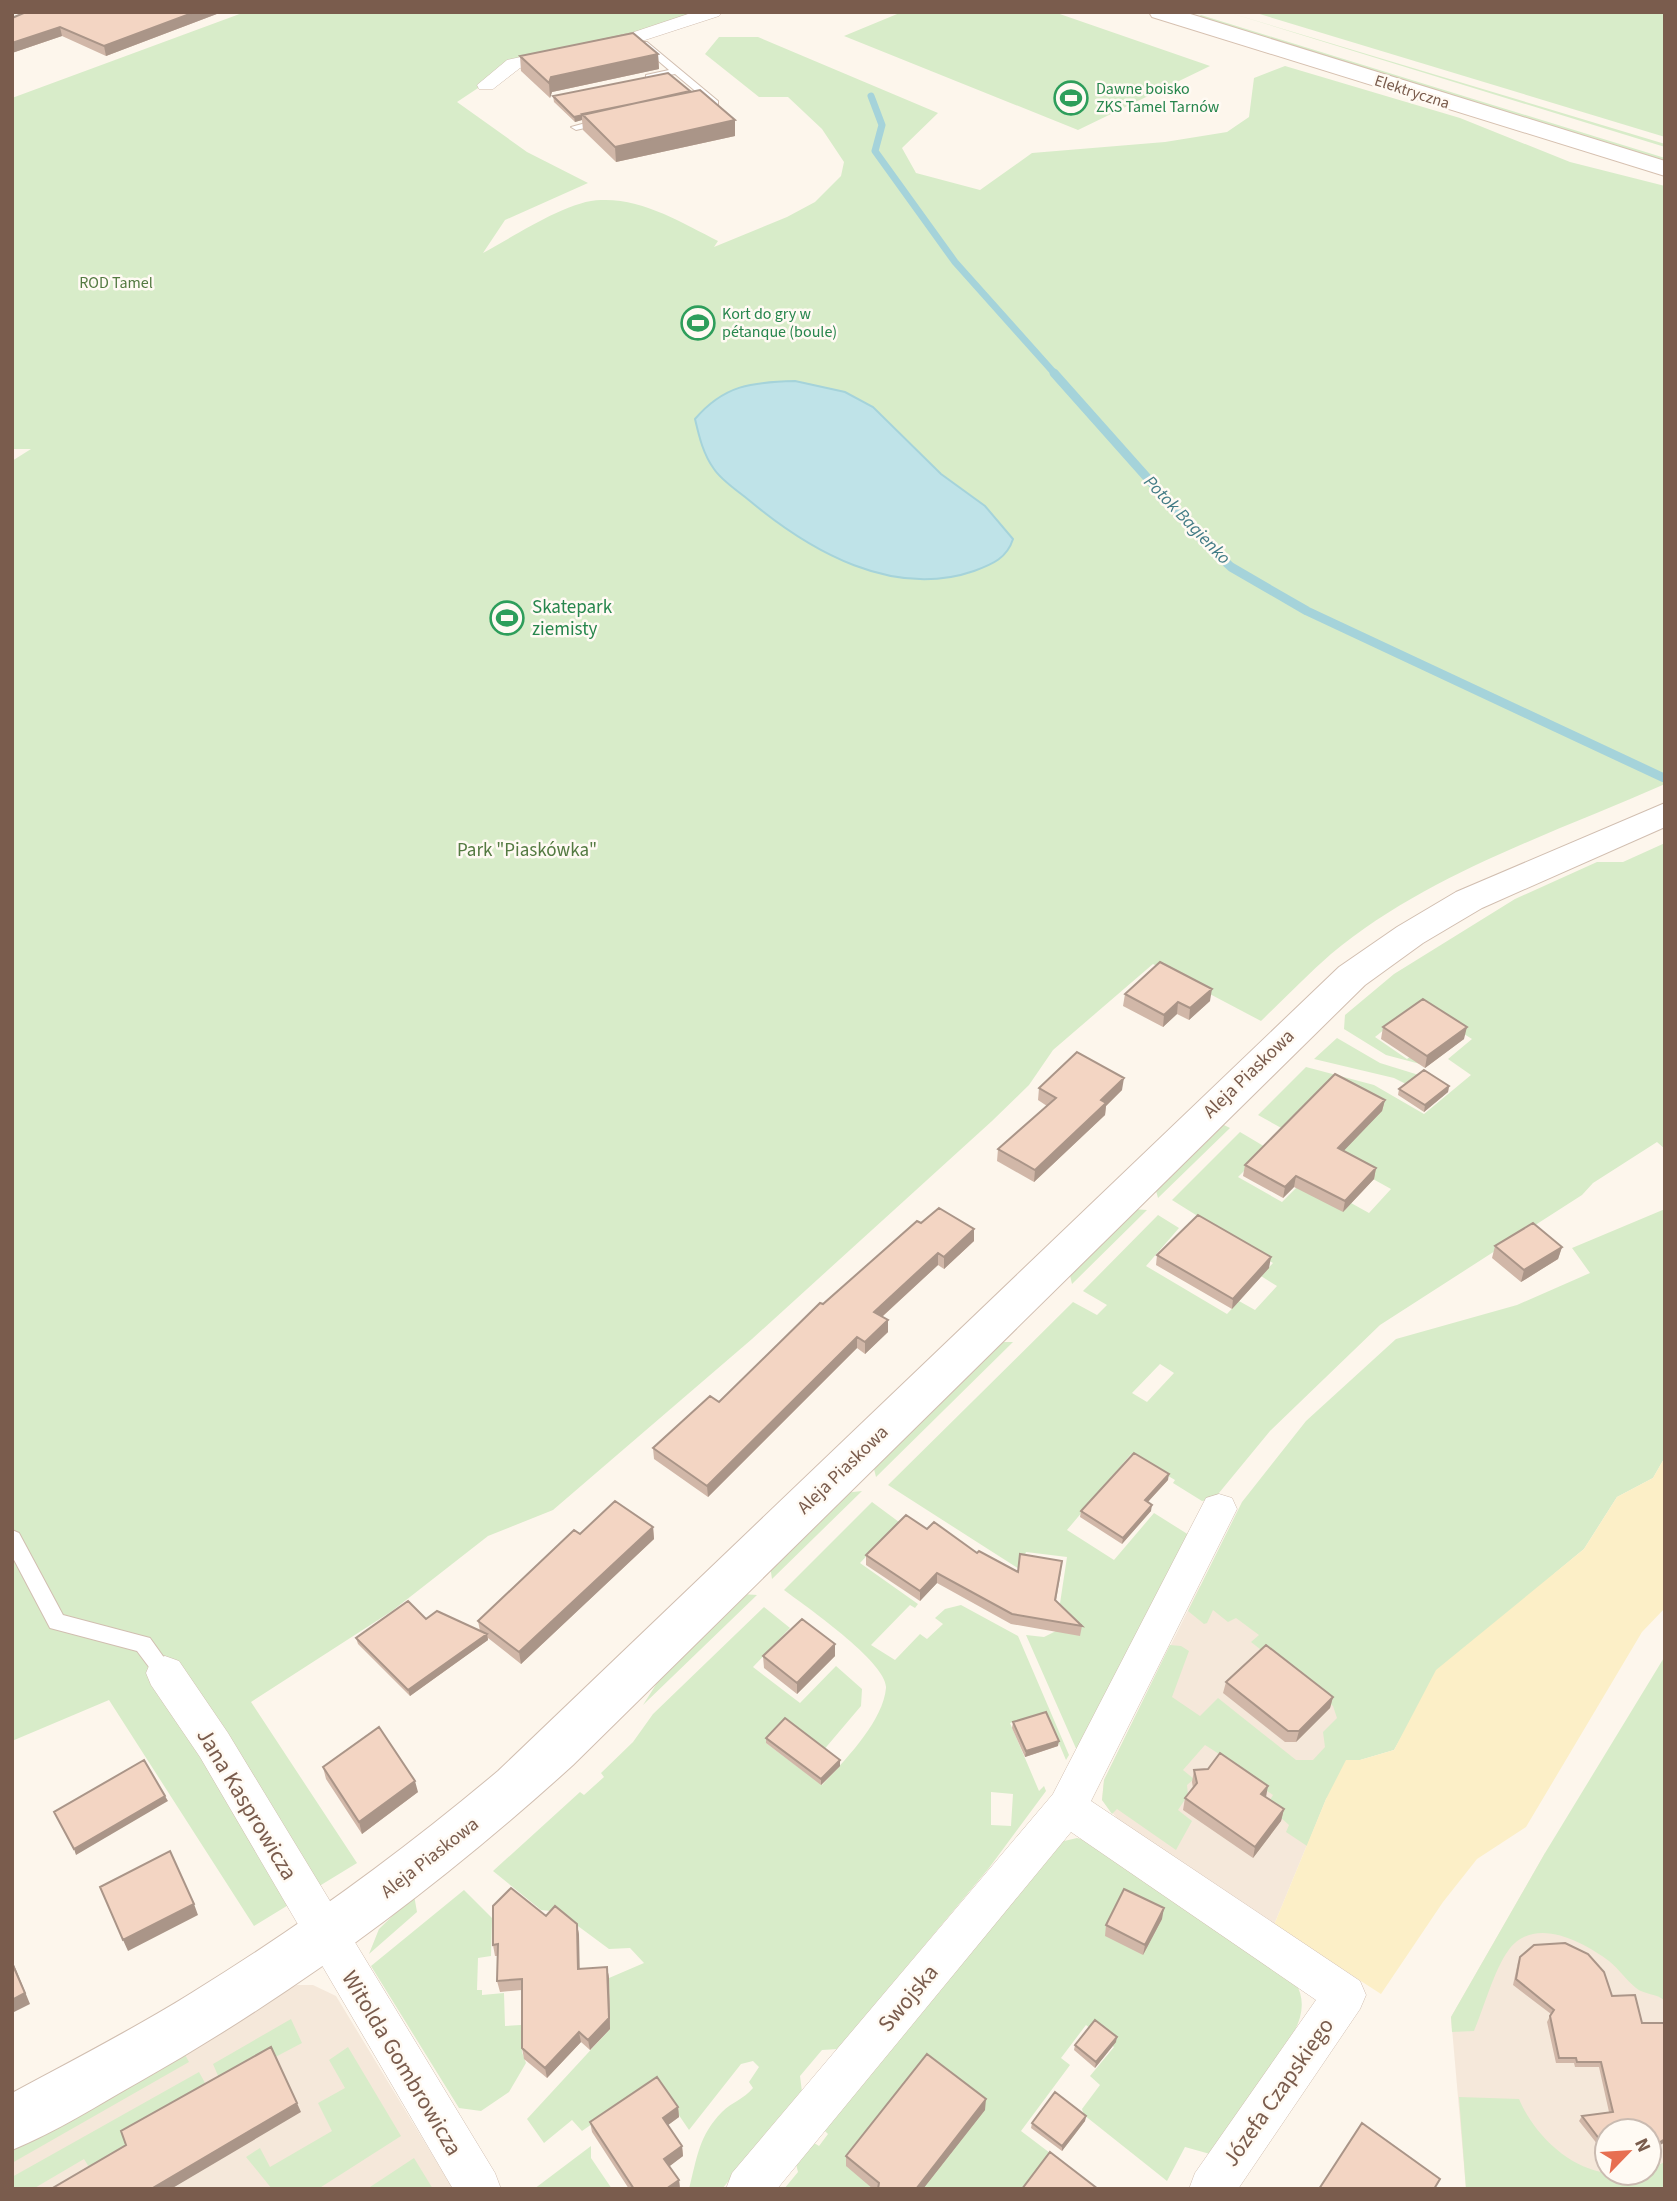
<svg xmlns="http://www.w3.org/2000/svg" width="1677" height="2201" font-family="'Source Sans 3',sans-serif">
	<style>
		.residential { fill: #f5e8da; fill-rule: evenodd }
		.green { fill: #d8ecc9; fill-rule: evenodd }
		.sand { fill: #fcefc7 }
		.water { fill: #bfe3e8; stroke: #a5d3da; stroke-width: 2 }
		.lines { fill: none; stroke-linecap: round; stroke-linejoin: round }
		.stream-far1 { stroke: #a5d3da; stroke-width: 7 }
		.stream { stroke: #a5d3da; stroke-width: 9 }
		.service-casing { stroke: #d1beb0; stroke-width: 2 }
		.minor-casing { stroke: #d1beb0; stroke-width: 1 }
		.tertiary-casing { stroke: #d1beb0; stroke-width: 2 }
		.secondary-casing { stroke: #d6c0b0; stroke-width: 2 }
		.service { fill: #fff; fill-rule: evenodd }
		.minor { fill: #fff; fill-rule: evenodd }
		.tertiary { fill: #fff; fill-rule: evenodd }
		.secondary { fill: #fff; fill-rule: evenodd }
		.wall { fill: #d1b7a8 }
		.shaded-wall { fill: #aa9588 }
		.building { fill: #f3d5c3; stroke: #aa9588; stroke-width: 2 }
		.labels { text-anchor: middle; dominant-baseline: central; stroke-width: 5; stroke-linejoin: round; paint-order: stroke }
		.far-leisure-label { font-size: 16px; fill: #27864d; stroke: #fffaf3; text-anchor: start }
		.far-street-label { font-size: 16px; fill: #7a5c4d; stroke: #fffaf3 }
		.far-park-label { font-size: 16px; fill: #537a41; stroke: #fffaf3 }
		.far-water-label { font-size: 18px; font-style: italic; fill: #437c86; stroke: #fffaf3 }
		.leisure-label { font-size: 19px; fill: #27864d; stroke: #fffaf3; text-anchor: start }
		.park-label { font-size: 19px; fill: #537a41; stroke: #fffaf3 }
		.street-label { font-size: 19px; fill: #7a5c4d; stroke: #fffaf3 }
		.near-street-label { font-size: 23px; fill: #7a5c4d; stroke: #fffaf3 }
	</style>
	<rect width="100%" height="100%" fill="#fdf6ec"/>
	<!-- residential -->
	<path class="residential" d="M1200 1586 1369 1716 1326 1799 1274 1925 1120 1822 1102 1800 1104 1780Z
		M1545 1853 1665 1942V2189H1466L1451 2017ZM1607 2131H1649V2173H1607Z
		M297 1985H313L336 1996 453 2189H12V2147L278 1993Z"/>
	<!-- green -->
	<path class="green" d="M245 12H714L514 64 457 102 527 152 588 183 505 220 483 253C513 237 568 200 601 200 642 198 683 223 718 241L714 247 787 217 815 202 841 176 844 162 822 129 788 97H759L705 54 719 37H758L938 113 902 148 916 173 980 190 1032 153 1165 142 1227 132 1249 117 1254 78 1285 66 1460 118 1570 162 1665 186V784C1552 834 1427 874 1331 954 1307 975 1284 999 1261 1021L1153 964 1053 1050 1029 1085 992 1121 752 1339 553 1510 488 1536 392 1611 251 1702 357 1863 254 1926 109 1700 12 1741V461L31 449H12V98Z
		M902 12H1054L1210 66 1078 130 844 36Z
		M1227 12 1665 144V147Z
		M1253 12H1665V137Z
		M1201 15 1665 158V163L1196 18Z
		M1665 843V1149L1657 1142 1593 1183 1582 1195 1380 1325 1270 1431 1214 1499 1202 1501 1173 1483 1175 1480 1131 1454 1067 1530 1114 1560 1154 1513 1189 1535 1078 1753 1026 1635 1044 1637 1064 1627 1059 1610 1067 1557 1026 1552 1019 1569 888 1485 1073 1302 1097 1315 1107 1305 1083 1291 1158 1215 1179 1228 1146 1266 1227 1314 1239 1301 1255 1310 1277 1286 1261 1276 1273 1263 1172 1200 1240 1132 1267 1148 1238 1177 1282 1202 1297 1187 1351 1203 1369 1213 1391 1189 1258 1115 1306 1067 1374 1085 1424 1114 1471 1075 1448 1059 1472 1039 1416 1004 1375 1037 1407 1059 1423 1048 1424 1065 1386 1055 1344 1029 1345 1015 1394 974 1515 899 1597 862H1623ZM1160 1364 1174 1373 1147 1402 1132 1393Z
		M1337 1038 1380 1063 1422 1076 1410 1086 1394 1078 1314 1059Z
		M1220 1123 1230 1128 1158 1198 1155 1187Z
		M1132 1209 1147 1210 1072 1284 1069 1271Z
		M1665 1209V1457L1653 1478 1617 1497 1584 1549 1555 1573 1411 1720 1394 1750 1360 1760 1326 1799 1307 1846 1286 1832 1289 1825 1267 1805 1273 1795 1247 1778 1249 1773 1205 1745 1183 1770 1194 1779 1187 1785 1188 1795 1178 1810 1192 1821 1176 1850 1117 1809 1112 1814 1102 1800 1104 1780 1170 1645 1181 1646 1189 1651 1172 1697 1200 1716 1218 1698 1296 1760H1313L1325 1747 1323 1732 1337 1718 1333 1706 1251 1642 1259 1635 1236 1618 1228 1622 1213 1610 1207 1623 1204 1624 1188 1611 1242 1502 1306 1421 1396 1339 1517 1305 1590 1273 1572 1248Z
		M998 1342H1013L876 1477 873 1465Z
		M862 1491 772 1579 770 1566 844 1493Z
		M872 1502 899 1522 860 1563 918 1604 915 1608 910 1605 871 1645 895 1660 920 1634 927 1639 943 1624 935 1618 945 1609 961 1605 1018 1636 1069 1755 1066 1760 1046 1713 1010 1723 1039 1791 1044 1786 1046 1791 989 1868 838 2049 822 2050 800 2076 802 2092 722 2189H689C697 2158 699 2135 722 2112 732 2102 744 2099 753 2088L749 2082 759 2067 753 2061 741 2064 689 2130 655 2080 582 2131 572 2120 544 2143 527 2119 610 2029 609 1978 644 1963 630 1948 609 1949 559 1912 541 1910 493 1871 580 1792 584 1795 604 1777 601 1773 633 1742 653 1714 764 1607 790 1628 753 1667 800 1703 836 1666 862 1689 861 1706 822 1752 766 1743 822 1785C844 1761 883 1722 886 1688 888 1663 804 1605 784 1590ZM991 1792 1013 1794 1011 1826 991 1825Z
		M742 1594 757 1595 643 1705 664 1672Z
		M1665 1656V2001C1657 1993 1644 1995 1636 1988 1626 1980 1619 1969 1609 1961 1582 1941 1533 1915 1508 1951 1495 1968 1483 2010 1474 2031L1452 2032 1451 2017 1545 1853Z
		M1077 1838 1091 1842 1295 1982C1305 1998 1303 2014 1295 2030L1210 2154 1185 2147 1167 2181 1084 2115 1082 2109 1100 2085 1090 2076 1114 2047 1086 2025 1061 2058 1070 2065 1021 2131 1050 2153 1024 2189H784L798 2172 795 2160 811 2141 819 2146 828 2134 822 2128 1060 1842Z
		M464 1890 492 1918 491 1956 478 1958 477 1990H482V1995L504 1993 505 2026 521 2025 522 2052 526 2063 509 2092 481 2111 459 2108 371 1966Z
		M414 1895 417 1912 369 1954 379 1929Z
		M291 2019 302 2043 222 2085 213 2064Z
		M348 2047 401 2136 318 2189H272L246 2157 260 2148 270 2167 332 2131 318 2103 345 2088 329 2060Z
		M183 2051 189 2062 12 2163V2147Z
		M199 2072 210 2092 129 2150 92 2172 84 2159 33 2189H12V2177Z
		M1459 2097 1519 2099C1532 2131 1565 2165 1601 2172 1616 2174 1633 2173 1649 2173V2169L1665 2162V2189H1466Z
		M591 2146V2158L612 2189H534Z
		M414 2158 433 2189H367Z"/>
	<!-- sand -->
	<path class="sand" d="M1665 1457V1608L1642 1632 1526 1827 1477 1859 1443 1902 1381 1994 1274 1925 1326 1799 1346 1760H1360L1394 1750 1436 1670 1584 1549 1617 1497 1653 1478Z"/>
	<!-- water -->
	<path class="water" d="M795 381 845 392 873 407 941 474 985 506 1013 539C1007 558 993 564 974 571 893 599 810 551 750 501 738 491 722 481 714 469 703 454 699 436 695 419 724 385 752 382 795 381Z"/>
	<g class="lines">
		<!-- stream-far1 -->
		<path class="stream-far1" d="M871 96 882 125 875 151 955 262 1056 375"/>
		<!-- stream -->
		<path class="stream" d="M1054 373 1207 545 1231 567 1307 611 1664 778"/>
		<defs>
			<path id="service" d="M641 42H647L718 101V105H712L675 74 646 79V75L669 70 641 46Z
				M604 118 609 121 607 123 576 130 571 127Z
				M12 1530 19 1533 63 1615 150 1638 175 1673 172 1679 165 1681 158 1679 137 1651 50 1628 12 1556Z"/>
			<path id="minor" d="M694 12H722L719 16 642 41 520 68 493 89H479L477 85 507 60 631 33Z
				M1219 1494 1232 1498 1237 1509 1091 1801 1360 1981 1366 1995 1360 2009 1238 2189H1189L1195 2173 1316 2000 1071 1832 777 2189H726L732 2173 1053 1794 1206 1498Z
				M165 1656 179 1661 228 1733 495 2173 501 2189H453L200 1757 151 1685 146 1673 151 1661Z"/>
			<path id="tertiary" d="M1665 803V827L1482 908 1423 943 1365 985 573 1765C440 1886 296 1993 139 2082 98 2105 56 2132 12 2150V2093C73 2060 134 2029 193 1992 300 1926 402 1852 498 1771L1339 967 1397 927 1456 892Z"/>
			<path id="secondary" d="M1149 12H1184L1665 161V176L1152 17Z"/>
		</defs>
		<!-- service casing -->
		<use href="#service" class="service-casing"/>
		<!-- minor casing -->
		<use href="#minor" class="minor-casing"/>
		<!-- tertiary casing -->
		<use href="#tertiary" class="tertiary-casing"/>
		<!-- secondary casing -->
		<use href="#secondary" class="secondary-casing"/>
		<!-- service -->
		<use href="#service" class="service"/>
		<!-- minor -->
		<use href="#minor" class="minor"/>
		<!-- tertiary -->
		<use href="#tertiary" class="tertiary"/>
		<!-- secondary -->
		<use href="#secondary" class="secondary"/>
	</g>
	<!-- wall -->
	<path class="wall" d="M222 12 106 56 62 36 12 53V18Z
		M658 54 659 69 552 92 550 98 521 71 520 56Z
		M553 96 735 136 616 162 583 130 582 120 575 122 554 102Z
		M1125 994 1210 1001 1189 1020 1177 1014 1163 1027 1123 1006Z
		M1383 1027 1464 1039 1425 1068 1381 1039Z
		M1449 1086 1448 1092 1424 1112 1398 1095 1399 1089Z
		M1039 1088 1122 1090 1106 1106 1105 1115 1034 1182 997 1161 998 1149 1047 1106 1038 1100Z
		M1385 1100 1382 1111 1343 1151 1376 1168 1374 1179 1343 1212 1294 1187 1283 1198 1243 1176 1245 1165Z
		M921 1223 974 1229V1241L944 1269 938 1265 882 1317 888 1332 865 1354 857 1348 708 1497 654 1459 653 1448 719 1402 823 1304Z
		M1495 1246 1562 1247 1558 1259 1521 1282 1492 1258Z
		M1157 1255 1269 1268 1232 1309 1156 1265Z
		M1168 1480 1148 1502 1151 1511 1122 1544 1080 1517 1081 1511Z
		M653 1527 654 1539 521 1664 488 1638V1640L410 1696 358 1644 356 1638 426 1619 480 1631 478 1621 580 1534Z
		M927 1529 1018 1572 1061 1571 1056 1601 1082 1626 1080 1636 1011 1624 937 1583 920 1601 866 1565V1555Z
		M835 1644V1656L797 1694 764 1668 763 1656Z
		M1226 1682 1333 1697 1330 1708 1296 1742H1285L1223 1693Z
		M1013 1722 1058 1746 1025 1757 1012 1728Z
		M766 1738 840 1766 821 1785 766 1743Z
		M323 1767 418 1792 362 1834 326 1779Z
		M1194 1770 1266 1797 1284 1809 1281 1821 1253 1858 1183 1810 1185 1798 1193 1788 1192 1782Z
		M546 1916 577 1924 579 1935V1969L607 1967 609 1978 610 2029 590 2050 581 2042 547 2078 524 2059 522 2048V1990L500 1992 497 1981 498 1956H495L493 1945Z
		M1162 1919 1143 1955 1105 1936 1106 1925Z
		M1520 1957 1612 1996 1642 2023H1664L1665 2142 1652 2150 1607 2131V2151L1598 2145 1579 2121 1582 2116 1609 2112 1599 2067H1575L1574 2063H1556L1547 2022 1551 2014 1513 1985 1518 1962Z
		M1116 2042 1095 2068 1074 2050 1075 2045Z
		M678 2107 679 2117 668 2125 682 2146 683 2156 669 2166 679 2180 680 2189H629L592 2132 590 2122Z
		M985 2110 923 2189H873L846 2166V2156Z
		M1086 2116 1085 2121 1062 2151 1031 2128 1032 2123Z"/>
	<!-- shaded-wall -->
	<path class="shaded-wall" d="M195 12H222L106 56 104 46Z
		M60 27 62 36 12 53V43Z
		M658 54 659 69 552 92 550 98 549 83 551 77Z
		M582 115V120L575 122 574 117Z
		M735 120V136L616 162 615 147Z
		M1212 989 1210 1001 1189 1020 1190 1008Z
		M1178 1002 1177 1014 1163 1027 1164 1015Z
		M1467 1027 1464 1039 1425 1068 1427 1056Z
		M1124 1078 1122 1090 1106 1106 1105 1115 1034 1182 1035 1170 1101 1100Z
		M1449 1086 1448 1092 1424 1112 1425 1105Z
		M1385 1100 1382 1111 1336 1159 1338 1148Z
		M1376 1168 1374 1179 1343 1212 1345 1201Z
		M1296 1176 1294 1187 1283 1198 1285 1187Z
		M974 1229V1241L944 1269V1257Z
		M1562 1247 1558 1259 1521 1282 1524 1270Z
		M938 1253V1265L874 1324V1312Z
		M1271 1257 1269 1268 1232 1309 1233 1299Z
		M888 1320V1332L865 1354V1342Z
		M857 1337V1348L708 1497 707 1486Z
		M1169 1474 1168 1480 1144 1506 1145 1500Z
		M1152 1505 1151 1511 1122 1544 1123 1538Z
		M653 1527 654 1539 521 1664 519 1652Z
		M937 1573V1583L920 1601V1591Z
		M487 1634 488 1640 410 1696 408 1690Z
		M835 1644V1656L797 1694V1683Z
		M1333 1697 1330 1708 1296 1742 1299 1731Z
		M1059 1741 1058 1746 1025 1757 1026 1751Z
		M840 1760V1766L821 1785V1779Z
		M415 1781 418 1792 362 1834 359 1822Z
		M1268 1786 1266 1797 1261 1794Z
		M165 1796 168 1801 76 1855 74 1849Z
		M1284 1809 1281 1821 1253 1858 1255 1847Z
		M194 1904 198 1915 128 1951 123 1940Z
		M1164 1908 1162 1919 1143 1955 1145 1945Z
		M577 1924 579 1935 580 1980 578 1969Z
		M12 1960 30 2004 12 2013Z
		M607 1967 609 1978 610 2029 590 2050 588 2040Z
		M579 2032 581 2042 547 2078 545 2068Z
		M1117 2037 1116 2042 1095 2068 1096 2062Z
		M986 2099 985 2110 923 2189H916Z
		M297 2103 301 2112 171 2189H151Z
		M678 2107 679 2117 664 2128 663 2118Z
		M1086 2116 1085 2121 1062 2151V2146Z
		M1665 2139V2142L1652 2150 1649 2151V2147Z
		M682 2146 683 2156 666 2169 664 2159Z
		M679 2180 680 2189H666Z"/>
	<!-- building -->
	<path class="building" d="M26 12H195L104 46 60 27 12 43V18Z
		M633 33 658 54 551 77 549 83 520 56Z
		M668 73 690 91 574 117 553 96Z
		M700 90 735 120 615 147 582 114Z
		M1160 962 1212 989 1190 1008 1178 1002 1164 1015 1125 994Z
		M1423 999 1467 1027 1427 1056 1383 1027Z
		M1077 1052 1124 1078 1101 1100 1106 1103 1035 1170 998 1149 1056 1098 1039 1088Z
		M1424 1070 1449 1086 1425 1105 1399 1089Z
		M1335 1074 1385 1100 1338 1148 1376 1168 1345 1201 1296 1176 1285 1187 1245 1165Z
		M939 1208 974 1229 944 1257 938 1253 874 1312 888 1320 865 1342 857 1337 707 1486 653 1448 710 1396 719 1402 820 1303 823 1304 917 1221 921 1223Z
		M1198 1215 1271 1257 1233 1299 1157 1255Z
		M1533 1223 1562 1247 1524 1270 1495 1246Z
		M1134 1453 1169 1474 1145 1500 1152 1505 1123 1538 1081 1511Z
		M615 1501 653 1527 519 1652 478 1621 574 1530 580 1534Z
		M906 1515 927 1529 934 1522 977 1553 979 1551 1018 1572 1020 1554 1062 1561 1055 1600 1082 1626 1012 1614 937 1573 920 1591 866 1555Z
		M408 1601 426 1619 437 1611 487 1634 408 1690 356 1638Z
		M802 1619 835 1644 797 1683 763 1656Z
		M1266 1645 1333 1697 1299 1731H1288L1226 1682Z
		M1046 1712 1059 1741 1026 1751 1013 1722Z
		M785 1718 840 1760 821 1779 766 1738Z
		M379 1727 415 1781 359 1822 323 1767Z
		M1220 1753 1268 1786 1261 1794 1284 1809 1255 1847 1185 1798 1197 1783 1194 1770 1208 1769Z
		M144 1760 165 1796 74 1849 54 1812Z
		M170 1851 194 1904 123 1940 100 1887Z
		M511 1888 546 1916 555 1906 577 1924 578 1969 607 1967 609 2018 588 2040 579 2032 545 2068 522 2048V1979L497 1981 498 1944 493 1945V1906Z
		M1124 1889 1164 1908 1145 1945 1106 1925Z
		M1565 1943 1588 1954 1604 1972 1612 1996 1635 1995 1642 2023H1664L1665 2139 1655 2145 1649 2147V2131H1607V2144L1600 2140 1582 2116 1613 2112 1601 2062H1577L1576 2058H1559L1550 2016 1554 2010 1516 1979 1520 1957 1534 1945Z
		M12 1963 25 1993 12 2000Z
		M1095 2020 1117 2037 1096 2062 1075 2045Z
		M271 2047 297 2103 151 2189H51L126 2145 121 2131Z
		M927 2054 986 2099 916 2189H878L879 2183 846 2156Z
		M657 2077 678 2107 663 2118 682 2146 664 2159 679 2180 666 2189H634L590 2122Z
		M1055 2092 1086 2116 1062 2146 1032 2123Z
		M1362 2123 1440 2179 1434 2189H1319Z
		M1050 2152 1098 2189H1022Z"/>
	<!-- icons -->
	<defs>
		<symbol id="stadium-ring" viewBox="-11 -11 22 22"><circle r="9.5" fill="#fffaf3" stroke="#2e9e5b" stroke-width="1.5"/><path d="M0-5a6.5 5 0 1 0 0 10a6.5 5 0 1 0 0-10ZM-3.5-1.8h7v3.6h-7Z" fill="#2e9e5b"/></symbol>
	</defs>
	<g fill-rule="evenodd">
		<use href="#stadium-ring" x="1052" y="79" width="38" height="38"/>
		<use href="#stadium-ring" x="679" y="304" width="38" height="38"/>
		<use href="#stadium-ring" x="488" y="599" width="38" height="38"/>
	</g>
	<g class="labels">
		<!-- far-leisure labels -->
		<g class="far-leisure-label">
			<text x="1096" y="89">Dawne boisko<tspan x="1096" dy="18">ZKS Tamel Tarnów</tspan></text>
			<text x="722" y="314">Kort do gry w<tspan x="722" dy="18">pétanque (boule)</tspan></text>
		</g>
		<!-- far-street labels -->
		<g class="far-street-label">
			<text transform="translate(1412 92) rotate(18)">Elektryczna</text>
		</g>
		<!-- far-park labels -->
		<g class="far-park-label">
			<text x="116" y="283">ROD Tamel</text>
		</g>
		<!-- far-water labels -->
		<g class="far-water-label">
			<text transform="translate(1187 520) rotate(46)">Potok Bagienko</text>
		</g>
		<!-- leisure labels -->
		<g class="leisure-label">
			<text x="532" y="607">Skatepark<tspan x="532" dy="22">ziemisty</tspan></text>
		</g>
		<!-- park labels -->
		<g class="park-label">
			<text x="527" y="850">Park "Piaskówka"</text>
		</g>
		<!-- street labels -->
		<g class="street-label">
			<text transform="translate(1249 1074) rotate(-44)">Aleja Piaskowa</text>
			<text transform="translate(843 1470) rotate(-44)">Aleja Piaskowa</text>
			<text transform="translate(430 1858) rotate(-38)">Aleja Piaskowa</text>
		</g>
		<!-- near-street labels -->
		<g class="near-street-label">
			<text transform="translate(247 1804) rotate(59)">Jana Kasprowicza</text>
			<text transform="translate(908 1998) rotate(-50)">Swojska</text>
			<text transform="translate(402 2063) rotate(59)">Witolda Gombrowicza</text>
			<text transform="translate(1278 2092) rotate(-55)">Józefa Czapskiego</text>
		</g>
	</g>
	<!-- border -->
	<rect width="1677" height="2201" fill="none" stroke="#7a5c4d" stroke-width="28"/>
	<!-- north arrow -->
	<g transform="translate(1628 2152) rotate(65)"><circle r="33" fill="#fffaf3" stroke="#cabbb1" stroke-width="2"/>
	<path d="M0-5L12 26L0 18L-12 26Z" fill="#e76f51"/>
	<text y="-10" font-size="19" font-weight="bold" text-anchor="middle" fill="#7a5c4d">N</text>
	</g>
</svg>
